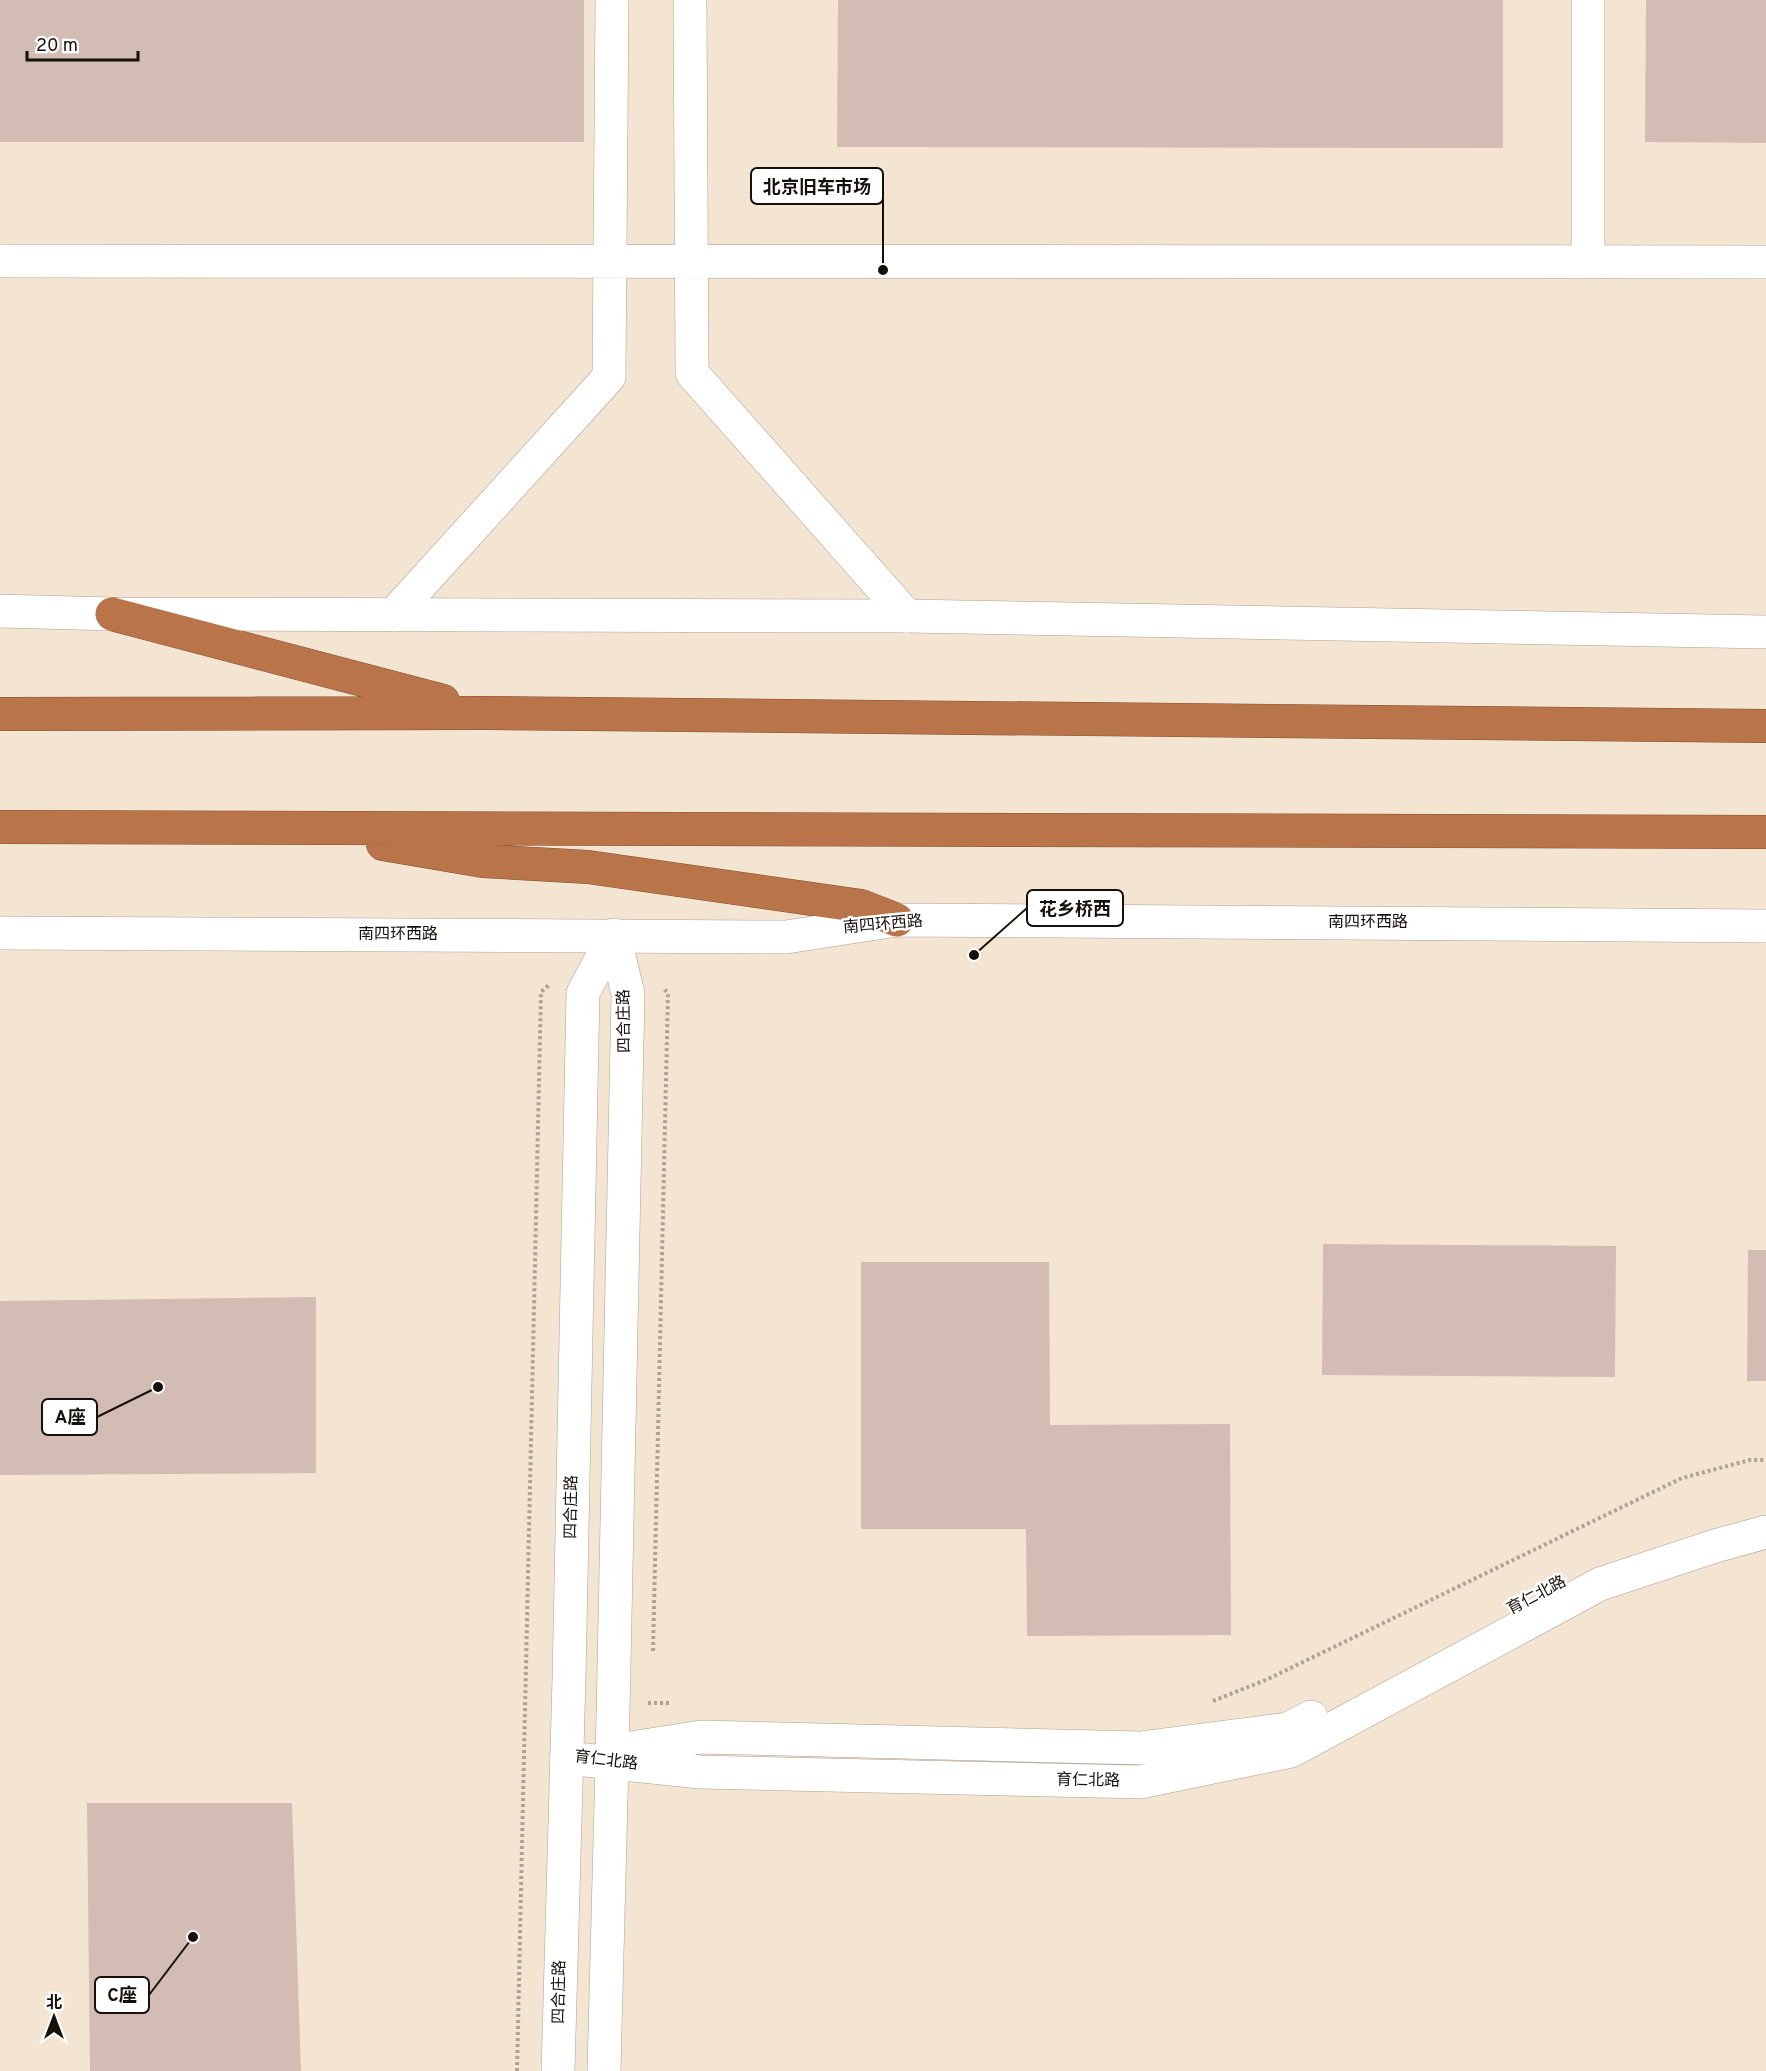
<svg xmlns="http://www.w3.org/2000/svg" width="1766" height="2071" font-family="Overpass,'Noto Sans SC',sans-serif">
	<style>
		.building { fill: #d3bcb3 }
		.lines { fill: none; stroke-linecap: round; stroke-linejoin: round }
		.street-casing { stroke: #ad9f8e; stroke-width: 34 }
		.secondary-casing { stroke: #ad9f8e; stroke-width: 34 }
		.highway-casing { stroke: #805133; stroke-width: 34 }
		.path { stroke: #aea294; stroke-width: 4; stroke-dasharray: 3 3; stroke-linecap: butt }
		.street { stroke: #fff; stroke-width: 33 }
		.secondary { stroke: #fff; stroke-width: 33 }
		.highway { stroke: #b97449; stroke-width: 33 }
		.labels { text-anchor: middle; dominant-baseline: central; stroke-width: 5; stroke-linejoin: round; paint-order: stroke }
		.street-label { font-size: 16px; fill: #15100a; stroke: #fff }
		.leader { fill: none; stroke: #15100a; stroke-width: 2 }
		.callout-dot { fill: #15100a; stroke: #fff; stroke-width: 2 }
		.callout { fill: #fff; stroke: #15100a; stroke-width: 2 }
		.callout-label { font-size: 18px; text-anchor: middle; font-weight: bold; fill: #15100a }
	</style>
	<rect width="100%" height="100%" fill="#f4e5d3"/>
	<!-- building -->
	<path class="building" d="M0 0H584V142H0Z
		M838 0H1503V148L837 147Z
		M1646 0H1766V143L1645 142Z
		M1323 1244 1616 1246 1615 1377 1322 1375Z
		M1748 1250H1766V1381H1747Z
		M861 1262H1049L1050 1425 1230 1424 1231 1635 1027 1636 1026 1529H861Z
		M316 1297V1473L0 1475V1301Z
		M87 1803H292L301 2071H90Z"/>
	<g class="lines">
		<defs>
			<path id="street" d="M690 0 692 373 907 616
				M1588 0V262
				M0 261 1766 262
				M393 615 609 377 612 0"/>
			<path id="secondary" d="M0 611 112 614 907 616 1766 632
				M0 933 786 937 897 920 1766 926
				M612 1751 701 1737 1140 1748 1288 1729 1311 1717
				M566 1758 700 1772 1140 1782 1291 1751 1600 1584 1715 1546 1766 1532
				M558 2071 569 1679 583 993 614 935
				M604 2071 612 1762 628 994 614 935"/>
			<path id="highway" d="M112 614 443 701
				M0 714 488 713 1766 726
				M0 827 1766 832
				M383 844 483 861 588 867 861 906 897 920"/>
		</defs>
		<!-- street casing -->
		<use href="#street" class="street-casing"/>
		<!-- secondary casing -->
		<use href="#secondary" class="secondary-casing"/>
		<!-- highway casing -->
		<use href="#highway" class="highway-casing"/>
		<!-- path -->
		<path class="path" d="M653 1651 668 993 663 988
			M1213 1701 1268 1679 1682 1478 1750 1460H1766
			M648 1703H670
			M517 2071 541 992 549 985"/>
		<!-- street -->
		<use href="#street" class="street"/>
		<!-- secondary -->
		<use href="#secondary" class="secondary"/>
		<!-- highway -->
		<use href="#highway" class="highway"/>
	</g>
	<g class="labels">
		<!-- street labels -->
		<g class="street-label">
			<text x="1368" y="923">南四环西路</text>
			<text transform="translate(883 925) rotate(-5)">南四环西路</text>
			<text x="398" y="935">南四环西路</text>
			<text transform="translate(625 1021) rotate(-91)">四合庄路</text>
			<text transform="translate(572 1507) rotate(-89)">四合庄路</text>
			<text transform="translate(1537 1596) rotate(-28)">育仁北路</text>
			<text transform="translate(606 1761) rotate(7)">育仁北路</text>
			<text transform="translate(1088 1781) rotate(1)">育仁北路</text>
			<text transform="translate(560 1992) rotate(-89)">四合庄路</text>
		</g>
	</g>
	<!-- callouts -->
	<path class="leader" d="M883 270L883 186M974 955L1027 908M158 1387L97 1417M193 1937L149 1995"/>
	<g class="callout-dot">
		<circle cx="883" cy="270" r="6"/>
		<circle cx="974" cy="955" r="6"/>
		<circle cx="158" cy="1387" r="6"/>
		<circle cx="193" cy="1937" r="6"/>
	</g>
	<g class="callout">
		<rect x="751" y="168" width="132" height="36" rx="6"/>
		<rect x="1027" y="890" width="96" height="36" rx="6"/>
		<rect x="42" y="1399" width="55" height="36" rx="6"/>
		<rect x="95" y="1977" width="54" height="36" rx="6"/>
	</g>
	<g class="callout-label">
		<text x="817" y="193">北京旧车市场</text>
		<text x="1075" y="915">花乡桥西</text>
		<text x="70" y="1423">A座</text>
		<text x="122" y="2001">C座</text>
	</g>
	<!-- north arrow -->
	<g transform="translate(54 2017)" stroke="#ffffff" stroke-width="4.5" paint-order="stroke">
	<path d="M0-4.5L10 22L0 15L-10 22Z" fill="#15100a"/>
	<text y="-9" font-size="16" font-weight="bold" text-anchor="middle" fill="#15100a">北</text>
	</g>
	<!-- scale -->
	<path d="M27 51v9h111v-9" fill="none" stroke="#15100a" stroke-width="3"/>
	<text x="36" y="51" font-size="18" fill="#15100a" stroke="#ffffff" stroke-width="4.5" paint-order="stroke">20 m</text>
</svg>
